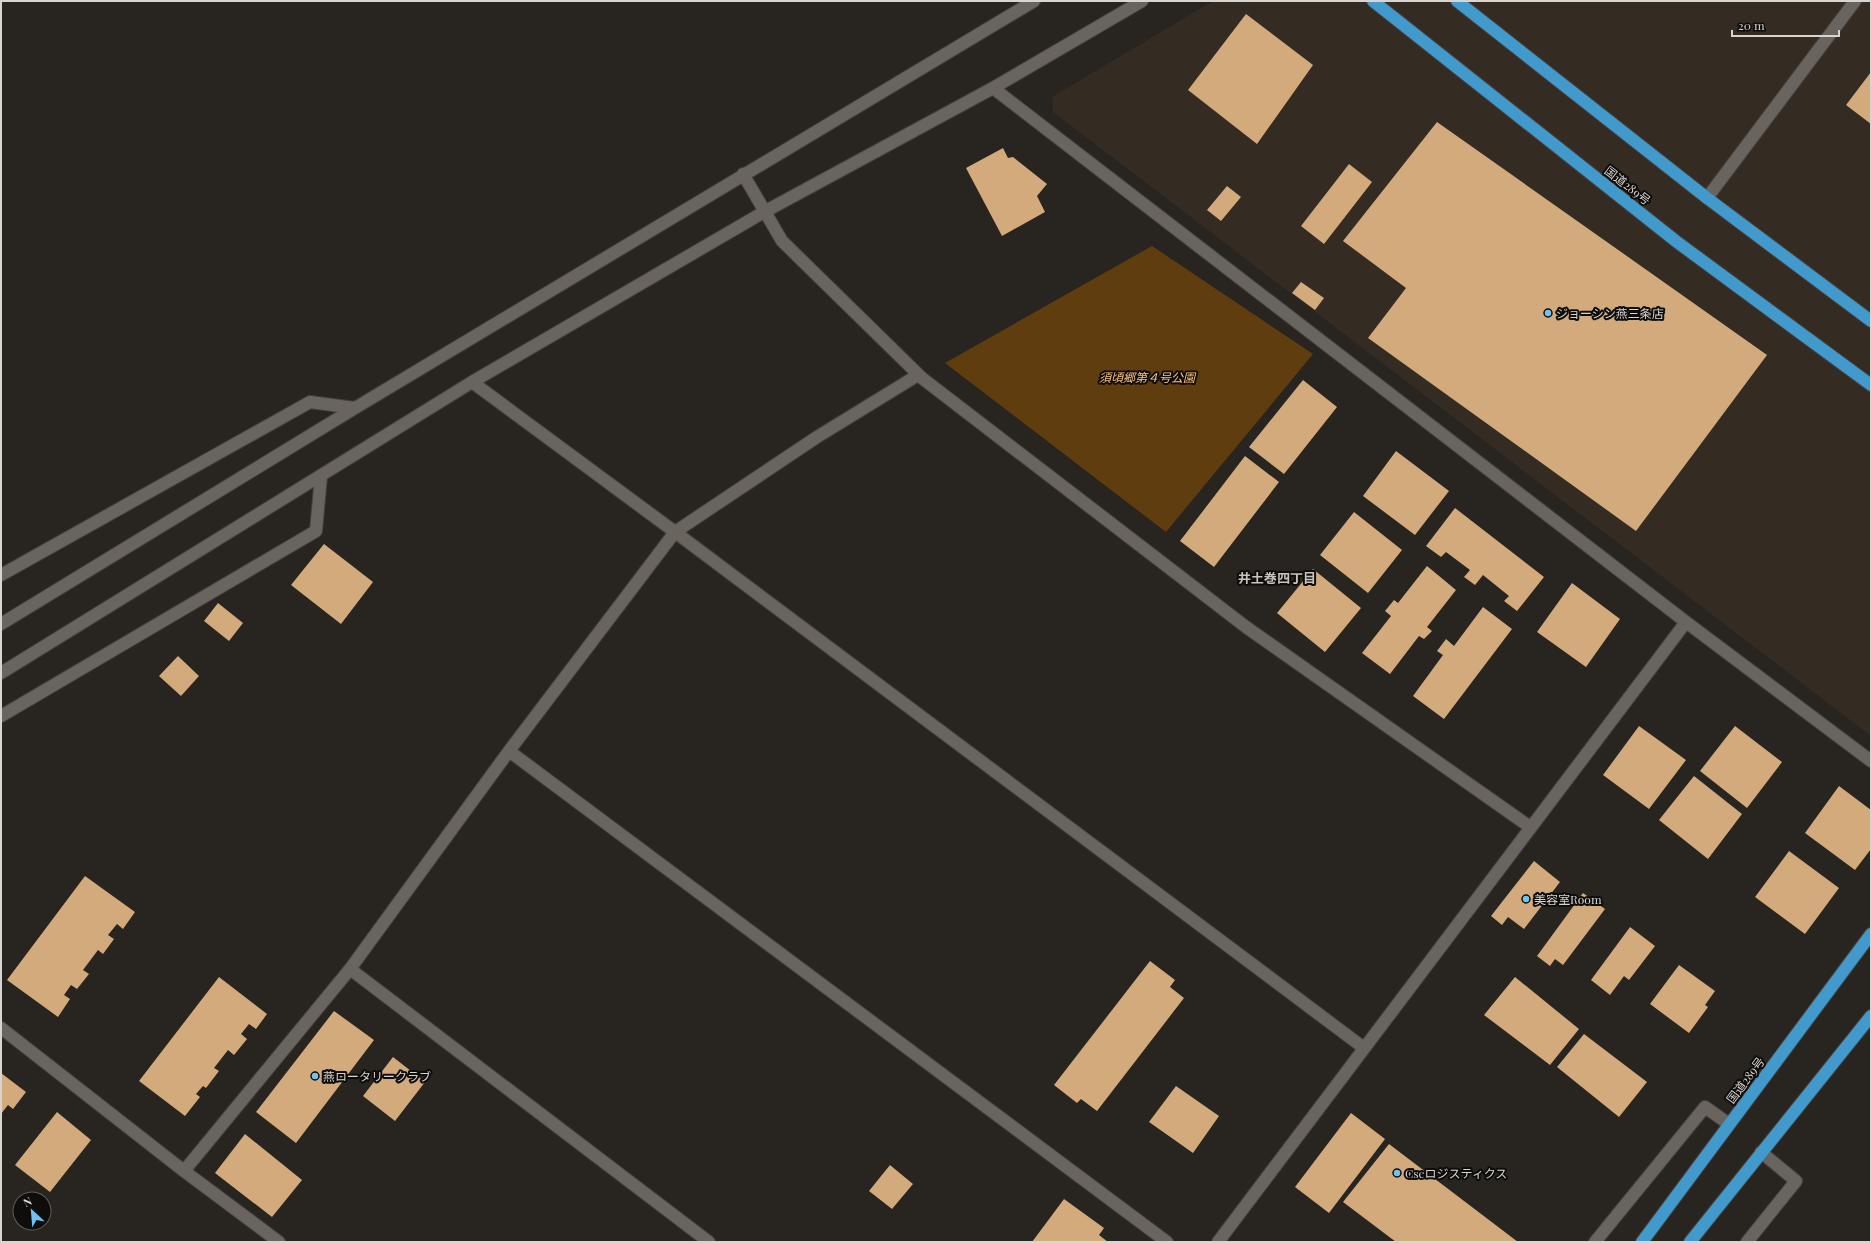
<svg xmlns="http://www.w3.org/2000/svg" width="1872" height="1243" font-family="'Playfair Display','Noto Sans JP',serif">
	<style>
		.built { fill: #342b23 }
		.green { fill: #603d0f }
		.building { fill: #d3aa7c }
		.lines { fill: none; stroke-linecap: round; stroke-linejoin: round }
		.minor-casing { stroke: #45413d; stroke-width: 14 }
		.highway-casing { stroke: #45413d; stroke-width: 14 }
		.minor { stroke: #69645e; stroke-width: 12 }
		.highway { stroke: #4199cc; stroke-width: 12 }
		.poi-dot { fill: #70c2f4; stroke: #0f0d0b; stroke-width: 1.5 }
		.labels { text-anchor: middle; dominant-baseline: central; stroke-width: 4; stroke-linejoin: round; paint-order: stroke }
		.street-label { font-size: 12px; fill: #d8d5d1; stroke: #0f0d0b }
		.poi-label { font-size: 12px; fill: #d8d5d1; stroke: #0f0d0b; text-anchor: start }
		.park-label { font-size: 12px; font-style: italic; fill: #fdc27f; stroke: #0f0d0b }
		.neighbourhood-label { font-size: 13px; font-weight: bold; fill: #c8c2bc; stroke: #0f0d0b }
	</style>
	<rect width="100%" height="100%" fill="#28241f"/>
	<!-- built -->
	<path class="built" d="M1213 1H1871V736L1053 112 1052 97Z"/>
	<!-- green -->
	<path class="green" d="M1152 246 1313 354 1166 532 945 363Z"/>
	<!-- building -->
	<path class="building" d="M1246 14 1313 65 1257 144 1188 90Z
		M1871 72V124L1846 105Z
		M1437 122 1767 355 1636 531 1368 338 1406 288 1343 241Z
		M1003 148 1008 158 1013 157 1047 184 1037 196 1045 212 1002 236 966 168Z
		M1349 164 1372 182 1324 244 1301 226Z
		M1227 186 1241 197 1221 221 1207 210Z
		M1301 282 1324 298 1315 310 1292 293Z
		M1303 380 1337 407 1284 474 1249 447Z
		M1396 451 1449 491 1415 535 1363 496Z
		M1245 456 1279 482 1214 567 1180 541Z
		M1455 508 1544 577 1517 611 1504 601 1509 596 1483 575 1475 585 1464 577 1470 570 1446 552 1441 557 1426 546Z
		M1354 512 1402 550 1368 593 1320 555Z
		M324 544 373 582 341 624 291 585Z
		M1427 566 1456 590 1427 627 1432 631 1424 639 1419 636 1390 674 1362 653 1391 616 1385 611 1394 600 1398 603Z
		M1313 569 1361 608 1325 652 1277 613Z
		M1572 583 1620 619 1586 667 1537 632Z
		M218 603 243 623 229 641 204 621Z
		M1483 607 1512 629 1444 719 1413 696 1443 655 1437 651 1446 639 1454 646Z
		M178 656 199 676 181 696 159 676Z
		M1639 726 1686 760 1649 809 1603 775Z
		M1735 726 1782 762 1747 808 1700 771Z
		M1694 776 1742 814 1708 859 1659 820Z
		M1839 786 1871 810V849L1855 870 1805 833Z
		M1789 851 1839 888 1805 934 1755 897Z
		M1534 861 1560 882 1524 929 1508 917 1502 925 1491 916Z
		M85 876 135 912 123 929 117 924 108 935 114 939 103 954 98 950 83 970 89 974 77 989 71 985 64 995 70 999 58 1017 7 980Z
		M1583 893 1605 909 1563 965 1555 959 1550 966 1537 956Z
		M1630 927 1655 946 1629 980 1624 976 1610 995 1591 980Z
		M1150 961 1175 980 1170 987 1184 998 1097 1111 1081 1099 1077 1103 1054 1085Z
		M1679 965 1715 991 1705 1005 1708 1007 1689 1033 1650 1004Z
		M219 977 267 1014 256 1029 249 1024 241 1034 247 1039 234 1055 228 1050 214 1068 219 1071 206 1088 203 1086 196 1094 200 1097 185 1116 139 1081Z
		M1515 977 1579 1029 1550 1065 1484 1015Z
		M334 1011 374 1040 296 1143 256 1112Z
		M1584 1034 1647 1082 1619 1117 1557 1067Z
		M393 1057 425 1082 395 1121 363 1096Z
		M1 1073 26 1092 13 1109 8 1105 1 1114Z
		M1176 1086 1219 1116 1193 1153 1149 1122Z
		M57 1112 91 1140 50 1192 15 1165Z
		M1351 1113 1385 1139 1329 1213 1295 1187Z
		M245 1134 302 1180 272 1217 215 1173Z
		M1389 1144 1518 1242H1396L1343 1202Z
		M890 1165 913 1184 892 1209 869 1191Z
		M1064 1199 1104 1228 1099 1235 1108 1242H1032Z"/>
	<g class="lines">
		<defs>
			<path id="minor" d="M993 88 1686 622 1871 761
				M743 174 782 241 923 379
				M1707 198 1855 1
				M472 382 675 532 1364 1048
				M1 575 310 402 355 408
				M1 624 355 408 1034 1
				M1 673 472 382 764 212 993 88 1142 1
				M1 716 316 531 321 476
				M509 751 1167 1242
				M350 969 709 1242
				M1 1028 184 1171 279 1242
				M184 1171 350 969 509 751 675 532 817 437 918 375 1246 627 1530 827
				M1218 1242 1686 622
				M1595 1242 1705 1107 1729 1124
				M1747 1242 1796 1181 1761 1152"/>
			<path id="highway" d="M1373 1 1677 242 1871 385
				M1457 1 1707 198 1871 321
				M1642 1242 1871 934
				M1690 1242 1871 1016"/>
		</defs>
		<!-- minor casing -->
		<use href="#minor" class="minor-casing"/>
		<!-- highway casing -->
		<use href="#highway" class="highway-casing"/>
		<!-- minor -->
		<use href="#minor" class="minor"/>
		<!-- highway -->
		<use href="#highway" class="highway"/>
	</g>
	<!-- markers -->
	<g class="poi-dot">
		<circle cx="1548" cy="313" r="4"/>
		<circle cx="1526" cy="899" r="4"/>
		<circle cx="315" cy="1076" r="4"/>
		<circle cx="1397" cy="1173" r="4"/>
	</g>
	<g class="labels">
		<!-- street labels -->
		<g class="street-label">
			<text transform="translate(1628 185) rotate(38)">国道289号</text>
			<text transform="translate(1745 1080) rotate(-53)">国道289号</text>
		</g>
		<!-- poi labels -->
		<g class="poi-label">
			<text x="1556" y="313">ジョーシン燕三条店</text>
			<text x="1534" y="899">美容室Room</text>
			<text x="323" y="1076">燕ロータリークラブ</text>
			<text x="1405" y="1173">Cscロジスティクス</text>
		</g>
		<!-- park labels -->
		<g class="park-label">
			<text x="1147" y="377">須頃郷第４号公園</text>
		</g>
		<!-- neighbourhood labels -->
		<g class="neighbourhood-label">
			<text x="1277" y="577">井土巻四丁目</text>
		</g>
	</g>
	<!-- border -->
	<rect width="1872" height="1243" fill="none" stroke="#d8d5d1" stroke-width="4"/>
	<!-- north arrow -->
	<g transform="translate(32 1211) rotate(334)"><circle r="19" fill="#0f0d0b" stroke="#5f5d5a"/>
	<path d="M0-3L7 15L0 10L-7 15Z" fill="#70c2f4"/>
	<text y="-6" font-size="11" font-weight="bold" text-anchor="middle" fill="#d8d5d1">N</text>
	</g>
	<!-- scale -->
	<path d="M1732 30v6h107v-6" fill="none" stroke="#d8d5d1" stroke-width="2"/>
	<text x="1738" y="30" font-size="12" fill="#d8d5d1" stroke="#0f0d0b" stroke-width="3" paint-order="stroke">20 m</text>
</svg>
